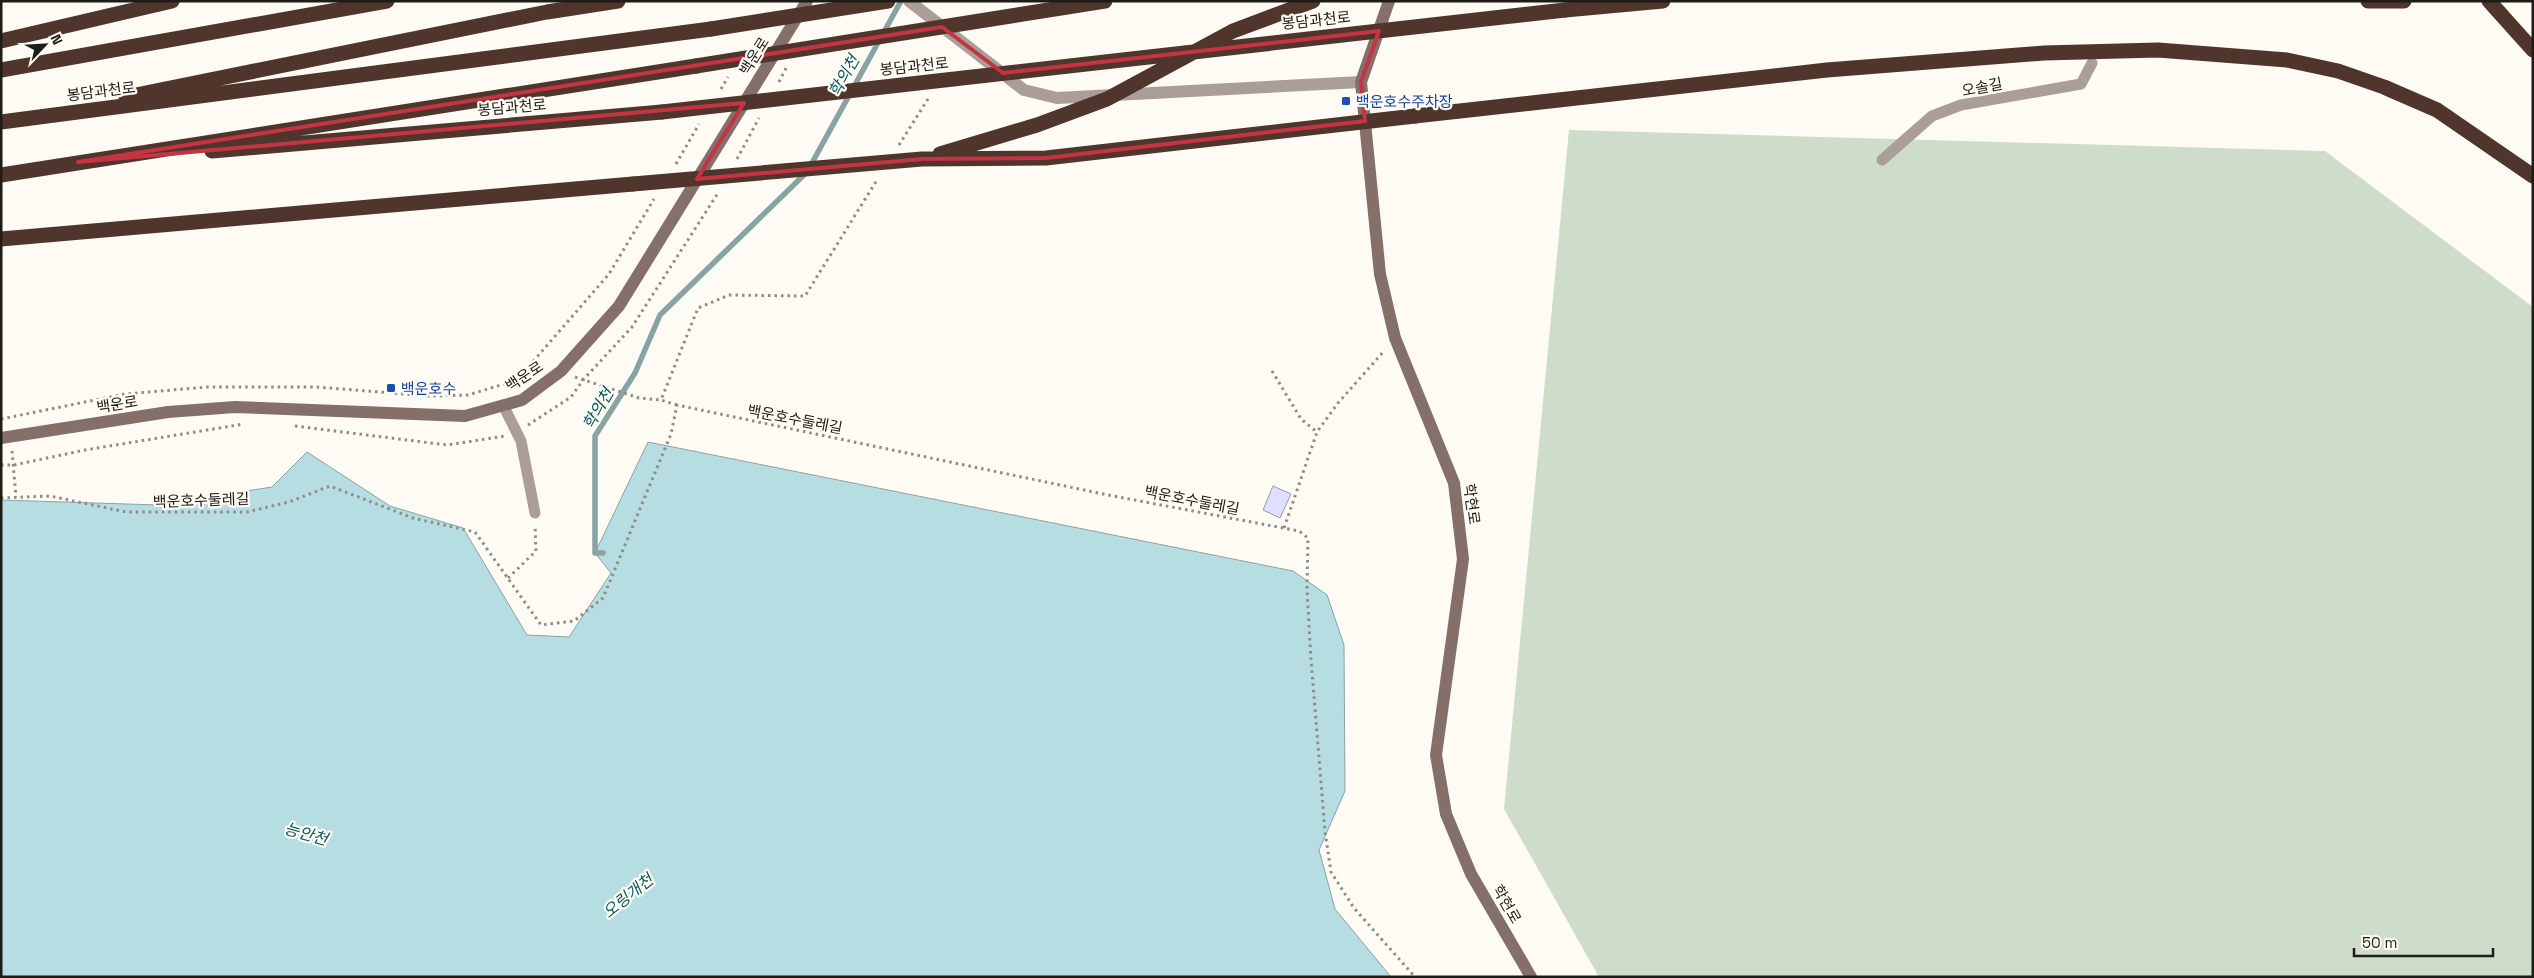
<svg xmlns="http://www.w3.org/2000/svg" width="2534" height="978" font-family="'Space Grotesk','Noto Sans KR',sans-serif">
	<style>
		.green { fill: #ceddc9 }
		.water { fill: #b6dde1; stroke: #88a3a4 }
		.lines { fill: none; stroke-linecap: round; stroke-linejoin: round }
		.stream { stroke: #88a3a4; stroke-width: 5.5 }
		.building { fill: #dfe0fe; stroke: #999aa9 }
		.path { stroke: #8e8c86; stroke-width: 3; stroke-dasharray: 2.5 4; stroke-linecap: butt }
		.lane { stroke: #ab9d98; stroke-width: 11 }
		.street { stroke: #ab9d98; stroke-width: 12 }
		.secondary { stroke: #846f69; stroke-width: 12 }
		.highway { stroke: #50352c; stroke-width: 15 }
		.highway-bridge { stroke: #50352c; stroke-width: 15 }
		.marked { fill: none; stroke: #c43443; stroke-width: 4; stroke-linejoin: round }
		.transit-dot { fill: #1a4fb4; stroke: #fefbf5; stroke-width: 2 }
		.labels { text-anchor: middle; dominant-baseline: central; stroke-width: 4.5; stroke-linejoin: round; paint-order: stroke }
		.street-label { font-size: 15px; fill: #1e1c16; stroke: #fefbf5 }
		.transit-label { font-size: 15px; fill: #164399; stroke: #fefbf5; text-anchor: start }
		.water-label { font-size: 16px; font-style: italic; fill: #00585e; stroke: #fefbf5 }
	</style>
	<rect width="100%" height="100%" fill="#fefbf5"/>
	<!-- green -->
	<path class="green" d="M1569 130 2325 151 2533 307V977H1599L1504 809Z"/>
	<!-- water -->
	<path class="water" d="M648 442 1293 571 1327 595 1344 645 1345 791 1319 850 1335 909 1391 977H1V500L158 505 272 487 307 452 390 506 463 528 527 635 569 637 611 573 595 553Z"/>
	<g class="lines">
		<!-- stream -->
		<path class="stream" d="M603 553H595V436L635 373 660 315 807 172 901 1"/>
	</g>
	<!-- building -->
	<path class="building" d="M1273 486 1291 494 1280 518 1263 510Z"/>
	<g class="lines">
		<!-- path -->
		<path class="path" d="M779 82 786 68
			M721 89 728 77
			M899 145 928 99
			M737 159 759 118
			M676 164 699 124
			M1272 371 1301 419 1317 432
			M575 377 639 398 661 400
			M677 405 661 400 698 308 729 295 805 296 877 180
			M1 419 125 394 207 387H316L430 396 468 395 517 380 609 274 654 199
			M528 425 571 397 583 380 632 327 718 193
			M295 426 447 445 505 436
			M12 451 16 497
			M1 465H14L85 450 244 424
			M1 498 50 496 126 512H247L289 502 330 486 413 518 475 532 541 625 574 621 603 598 671 434 677 405 1108 495 1299 531 1308 538 1307 590 1311 659 1325 832 1331 872 1354 908 1415 977
			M1284 528 1317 432 1338 403 1384 351
			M508 578 536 551 535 525"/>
		<!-- lane -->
		<path class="lane" d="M1882 160 1932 116 1961 105 2081 84 2092 63
			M504 407 521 441 535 513"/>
		<!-- street -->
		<path class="street" d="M909 1 1024 90 1057 98 1361 82"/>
		<!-- secondary -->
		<path class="secondary" d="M1389 1 1361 82 1380 274 1395 338 1454 483 1463 559 1436 755 1446 814 1471 874 1531 977
			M1 438 168 412 235 407 465 416 522 400 561 371 619 306 807 1"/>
		<!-- highway -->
		<path class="highway" d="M2368 1H2404
			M2489 1 2533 50
			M1565 10 1663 1
			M1 41 172 1
			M1 70 387 1
			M126 97 547 12 618 1
			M1415 116 1827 70 2044 53 2158 50 2287 60 2338 71 2384 87 2437 110 2533 176
			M1 122 711 29
			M212 151 662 112
			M1 175 696 66
			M1 239 633 184"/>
		<!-- highway-bridge -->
		<path class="highway-bridge" d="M711 29 888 1
			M696 66 1105 1
			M662 112 1565 10
			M940 154 1037 125 1107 99 1233 31 1313 1
			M633 184 922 159 1046 158 1415 116"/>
	</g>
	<!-- marked area -->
	<path class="marked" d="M942 27 1003 73 1379 31 1361 82 1365 121 1046 158 922 159 697 179 744 103 78 162Z"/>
	<!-- markers -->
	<g class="transit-dot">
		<rect x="1341" y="96" width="10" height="10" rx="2.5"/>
		<rect x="386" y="383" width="10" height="10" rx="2.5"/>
	</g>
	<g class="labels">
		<!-- street labels -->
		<g class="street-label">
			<text transform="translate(1316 20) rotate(-6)">봉담과천로</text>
			<text transform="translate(754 56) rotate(-58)">백운로</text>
			<text transform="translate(914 66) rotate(-6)">봉담과천로</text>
			<text transform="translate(1982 87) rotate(-11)">오솔길</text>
			<text transform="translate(101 91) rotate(-7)">봉담과천로</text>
			<text transform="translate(512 107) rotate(-5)">봉담과천로</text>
			<text transform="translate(524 376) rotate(-33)">백운로</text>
			<text transform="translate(117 404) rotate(-9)">백운로</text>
			<text transform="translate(795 419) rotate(11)">백운호수둘레길</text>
			<text transform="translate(201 500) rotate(-2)">백운호수둘레길</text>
			<text transform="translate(1192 500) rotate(11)">백운호수둘레길</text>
			<text transform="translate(1472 504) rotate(82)">학현로</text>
			<text transform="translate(1507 904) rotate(60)">학현로</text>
		</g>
		<!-- transit labels -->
		<g class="transit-label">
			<text x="1356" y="101">백운호수주차장</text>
			<text x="401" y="388">백운호수</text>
		</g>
		<!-- water labels -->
		<g class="water-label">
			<text transform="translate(844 76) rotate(-61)">학의천</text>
			<text transform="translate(598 409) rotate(-60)">학의천</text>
			<text transform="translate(306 834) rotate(16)">능안천</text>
			<text transform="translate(628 896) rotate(-39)">오링개천</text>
		</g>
	</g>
	<!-- border -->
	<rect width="2534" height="978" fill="none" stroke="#1e1c16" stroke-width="5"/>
	<!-- north arrow -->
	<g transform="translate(45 45) rotate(65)" stroke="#fefbf5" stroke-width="4" paint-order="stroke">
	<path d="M0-4L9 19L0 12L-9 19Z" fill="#1e1c16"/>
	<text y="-8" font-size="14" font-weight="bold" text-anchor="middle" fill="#1e1c16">N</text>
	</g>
	<!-- scale -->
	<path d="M2354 948v8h139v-8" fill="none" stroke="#1e1c16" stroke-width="2.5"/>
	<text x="2362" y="948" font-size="15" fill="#1e1c16" stroke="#fefbf5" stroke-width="4" paint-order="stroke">50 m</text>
</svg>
